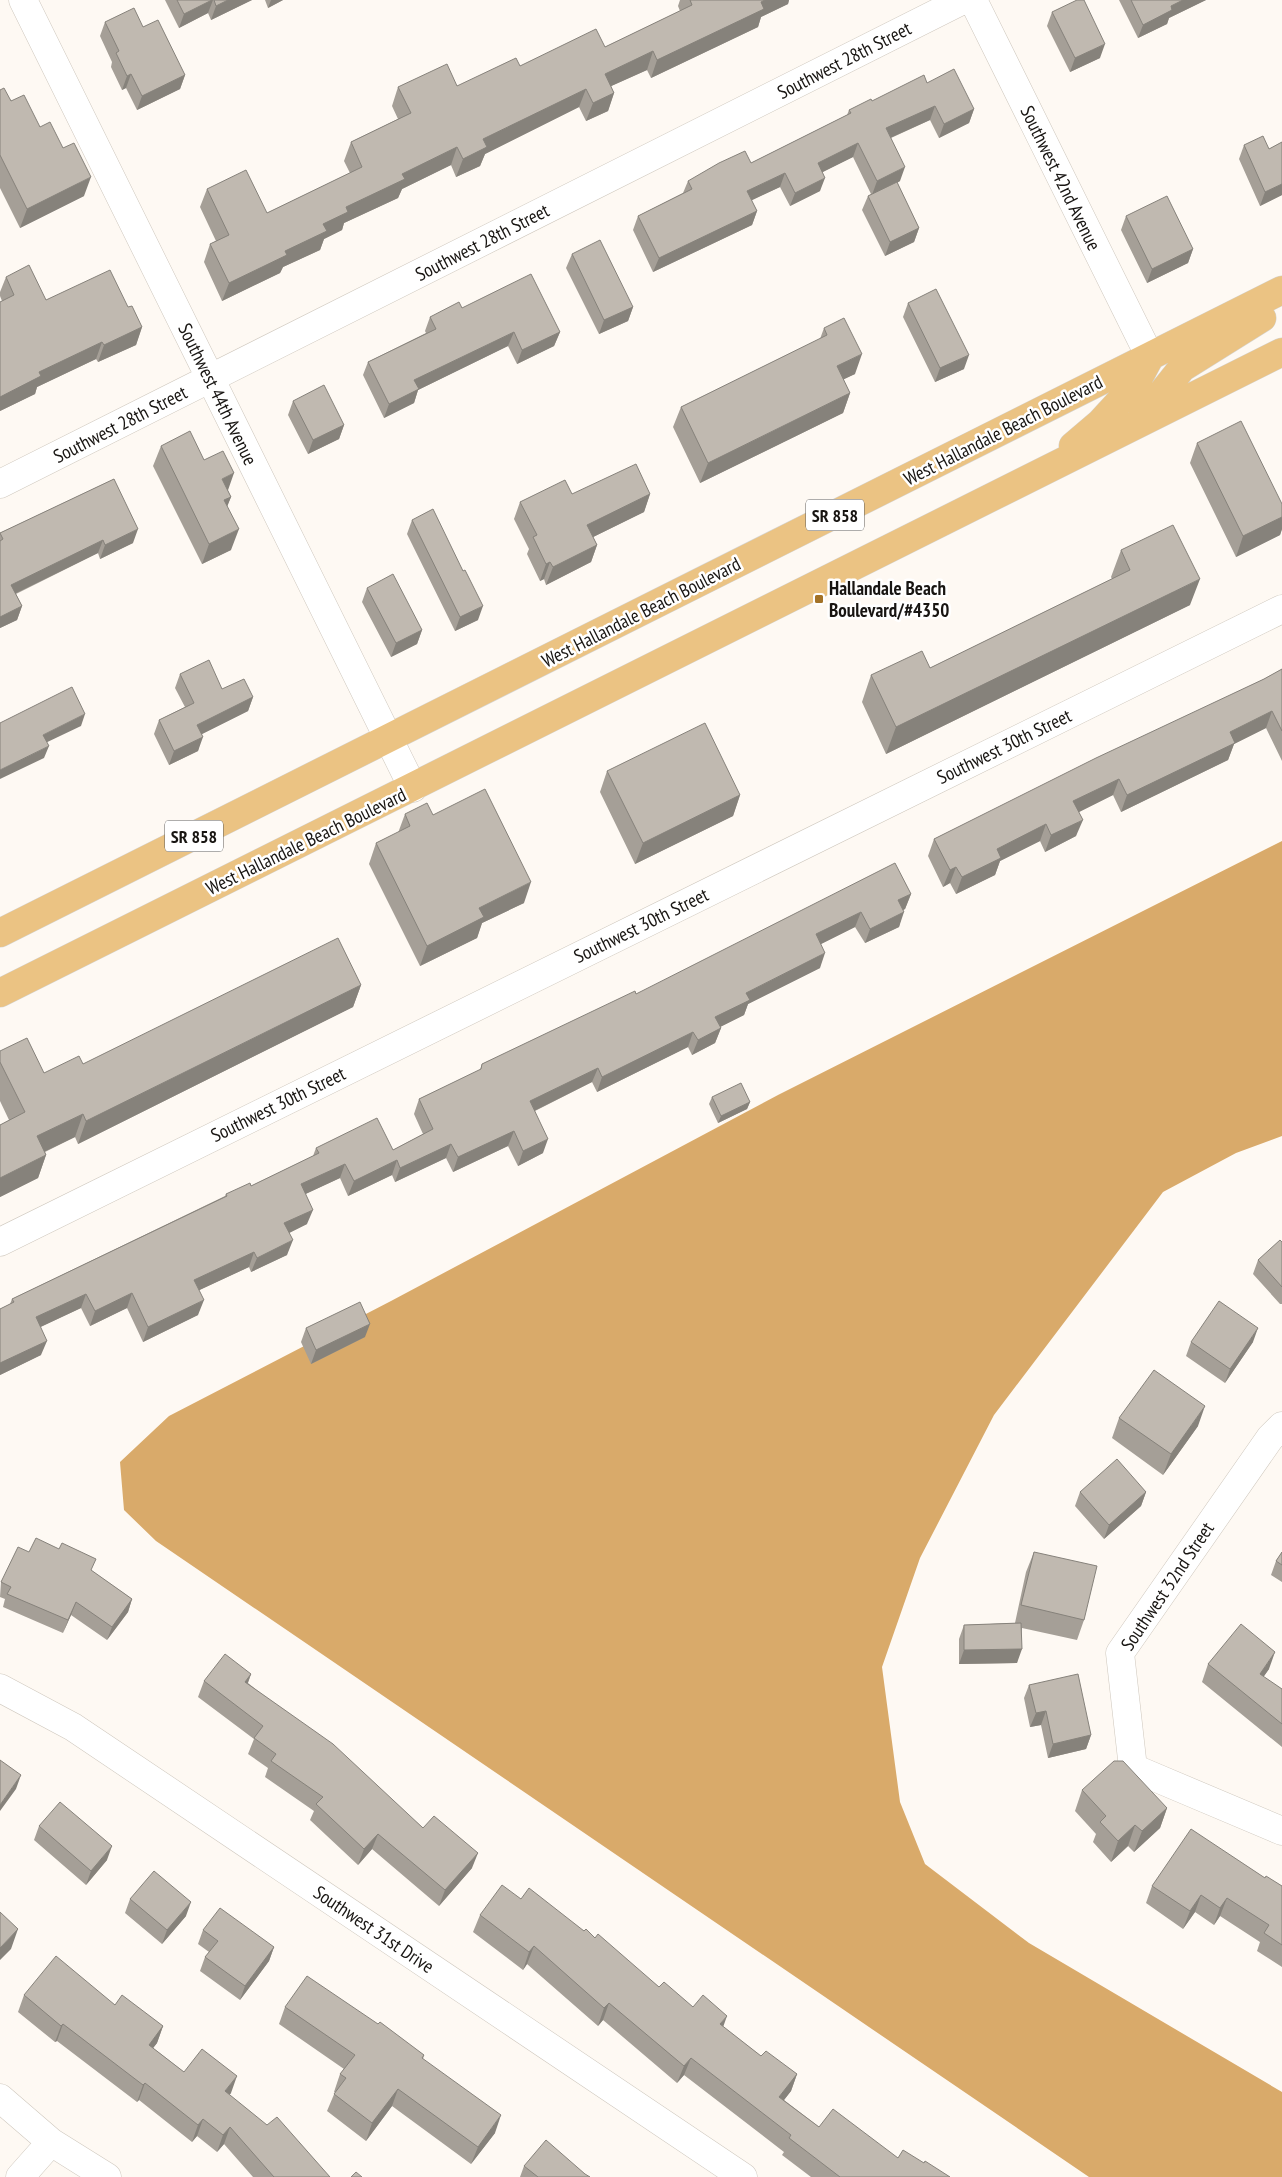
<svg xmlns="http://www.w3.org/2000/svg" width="1282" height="2177" font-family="'PT Sans Narrow',sans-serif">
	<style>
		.water { fill: #d9aa6a }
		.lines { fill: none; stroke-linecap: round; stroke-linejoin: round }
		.minor-casing { stroke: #cfc8be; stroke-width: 29 }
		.major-casing { stroke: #d5d5d4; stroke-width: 29 }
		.minor { stroke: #fff; stroke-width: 28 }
		.major { stroke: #ebc383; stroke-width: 28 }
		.wall { fill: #a59f97 }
		.shaded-wall { fill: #86827b }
		.building { fill: #c0b9b0; stroke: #86827b }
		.poi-dot { fill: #a37227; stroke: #fff; stroke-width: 2 }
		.labels { text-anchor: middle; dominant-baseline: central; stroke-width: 5; stroke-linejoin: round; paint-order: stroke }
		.shield { fill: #fff; stroke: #5d5b59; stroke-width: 1 }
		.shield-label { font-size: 18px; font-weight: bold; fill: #181512 }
		.street-label { font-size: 19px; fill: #181512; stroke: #fff }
		.poi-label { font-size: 19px; font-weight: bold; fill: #181512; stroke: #fff; text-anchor: start }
	</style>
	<rect width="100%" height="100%" fill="#fef9f3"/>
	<!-- water -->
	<path class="water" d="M1282 841V1136L1236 1153 1163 1192 994 1415 920 1558 882 1667 900 1802 925 1864 1029 1943 1282 2092V2177H1089L156 1541 124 1510 120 1462 169 1416 391 1301 778 1095Z"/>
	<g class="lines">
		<defs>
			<path id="minor" d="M23 0 413 788
				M973 0 1150 357
				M0 484 963 0
				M0 1242 1282 609
				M1282 1426 1270 1438 1120 1653 1133 1768 1282 1831
				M0 1688 73 1727 743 2177
				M0 2098 51 2142 107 2177
				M20 2177 51 2142"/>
			<path id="major" d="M1141 419 1182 368 1262 318
				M1073 446 1100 423 1135 385 1150 357
				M0 933 1282 290
				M0 993 1282 352"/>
		</defs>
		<!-- minor casing -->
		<use href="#minor" class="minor-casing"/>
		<!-- major casing -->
		<use href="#major" class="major-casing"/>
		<!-- minor -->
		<use href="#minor" class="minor"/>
		<!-- major -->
		<use href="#major" class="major"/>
	</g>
	<!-- wall -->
	<path class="wall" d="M165 0H252L211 20 208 13 179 28Z
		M265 0H283L268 8Z
		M680 0H789L788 4 761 17 758 27 651 78 647 70 611 86 614 93 608 111 586 121 579 107 485 154 480 166 456 177 451 165 402 189 398 198 344 223 342 230 324 239 320 250 283 267 280 273 222 301 204 262 210 244 216 241 200 207 207 189 267 213 350 173 344 161 351 142 398 119 392 106 398 87 457 86 520 66 605 47 680 11 678 6Z
		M1119 0H1206L1169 18 1167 24 1138 38Z
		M1052 12 1100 58 1070 72 1047 26Z
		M105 22 185 75 180 89 137 110 126 88 122 90 111 67 112 62 100 36Z
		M927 83 974 109 969 123 939 138 930 120 891 138 900 181 897 183 919 228 914 242 885 256 862 210 868 196 871 194 853 157 822 172 820 191 790 206 780 187 751 200 757 211 752 225 653 272 633 230 638 216 683 193 688 181 751 163 847 115 849 110Z
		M0 90 63 148 84 196 20 228 0 188Z
		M1282 142V195L1260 206 1239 159 1244 145 1269 149Z
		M1126 216 1193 249 1188 263 1147 283 1121 230Z
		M572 254 633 307 628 321 599 334 566 268Z
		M6 277 46 300 128 307 142 327 136 345 98 362 96 359 37 387 35 394 0 411V302L2 301 0 296V292Z
		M908 303 964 369 935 382 903 317Z
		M462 308 560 332 554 346 517 364 508 346 418 390 414 403 384 418 363 375 368 362 426 333 425 331 430 317Z
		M824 328 855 374 843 379 850 393 843 413 700 483 673 427 681 407 820 339Z
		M293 401 344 425 339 439 308 454 288 415Z
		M1197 443 1282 504V529L1280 535 1236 557 1190 463Z
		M161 446 204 460 228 491 231 497 227 506 231 550 202 564 153 466Z
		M114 479 133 543 100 559 98 553 16 594 22 606 17 620 0 628V533Z
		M572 494H650L644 512 593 537 597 545 591 562 546 585 544 579 540 581 527 554 529 549 514 519 520 502Z
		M412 520 463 571 478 620 455 631 407 534Z
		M1121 550 1190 605 886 754 862 702 871 675 930 668 1112 579 1111 577Z
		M367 588 422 630 417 644 391 657 362 602Z
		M1282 669V761L1266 728 1234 744 1228 760 1121 812 1113 795 1079 812 1076 836 1045 852 1040 841 1000 861 995 875 956 894 950 883 943 887 928 856 934 839 1264 679Z
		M180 674 222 689 253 697 248 711 202 734 198 751 169 765 154 734 159 720 185 707 175 688Z
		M607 771 740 795 733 816 635 864 600 792Z
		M405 814 524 903 482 923 477 938 420 966 369 864 376 843 398 833Z
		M911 894 905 909 903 910 899 927 865 943 855 927 821 944 820 968 748 1004 744 1015 720 1027 721 1028 715 1043 692 1055 688 1047 597 1092 592 1082 535 1111 543 1153 518 1166 508 1146 453 1172 446 1158 395 1182 392 1175 348 1196 340 1178 305 1194 307 1224 289 1233 287 1255 251 1272 249 1267 199 1290 198 1315 143 1342 127 1308 90 1326 81 1308 40 1327 41 1355 0 1375V1309L10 1304 12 1299 225 1196 226 1194 251 1186 313 1156 316 1148 393 1150 423 1134 414 1114 419 1099 480 1070 482 1064 636 994Z
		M361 985 353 1007 78 1144 75 1137 45 1152 46 1155 38 1178 0 1197V1125L9 1120 0 1101V1051L44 1073 83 1064Z
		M712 1097 750 1102 747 1109 718 1123 709 1104Z
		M1282 1242V1304H1280L1253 1274 1258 1260Z
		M306 1328 365 1337 311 1364 301 1342Z
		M1191 1342H1253L1225 1383 1186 1356Z
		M1119 1418 1198 1426 1163 1475 1112 1438Z
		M1080 1492H1146L1141 1506 1104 1539 1075 1506Z
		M29 1552 92 1571 132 1599 128 1612 107 1640 71 1615 63 1633 3 1607 5 1599 0 1597 1 1582Z
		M1034 1552 1084 1620 1077 1640 1022 1628 1017 1663 959 1664V1639L964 1625 1015 1623 1026 1572Z
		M1282 1552V1582L1271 1575 1276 1561Z
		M1208 1664 1269 1669 1263 1677 1282 1689V1747L1202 1682Z
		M251 1674 248 1683 472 1868 439 1906 372 1849 358 1865 310 1820 314 1811 265 1777 268 1768 248 1754 254 1739 198 1697 204 1681Z
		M1029 1685 1091 1735 1086 1749 1048 1758 1041 1725 1030 1727 1024 1698Z
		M1082 1790 1167 1808 1160 1828 1134 1852 1128 1846 1111 1862 1093 1842 1096 1834 1075 1811Z
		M39 1826 107 1860 86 1885 34 1840Z
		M1265 1878 1282 1886V1967L1257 1951 1260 1942 1220 1916 1214 1925 1195 1912 1183 1929 1146 1903 1152 1886Z
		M130 1899 186 1916 162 1944 125 1913Z
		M521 1899 584 1931 595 1938 659 1987 693 2007 723 2027 761 2056 797 2074 791 2091 784 2100 819 2127 898 2158 924 2163 950 2177H811L782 2155 784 2152 684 2075 677 2083 603 2020 598 2026 527 1964 523 1970 473 1932 480 1915Z
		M203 1930 274 1947 269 1961 240 2000 200 1971 205 1957 209 1952 198 1944Z
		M24 1995 115 2005 163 2026 157 2043 153 2048 184 2072 231 2093 229 2095 330 2177H253L224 2144 217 2152 197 2136 192 2142 139 2100 137 2102 57 2041 55 2042 18 2012Z
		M285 2007 378 2024 424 2055 423 2059 495 2133 471 2164 392 2106 366 2141 327 2111 335 2092H334L340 2074 344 2069 279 2024Z
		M524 2166 590 2177H520Z"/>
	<!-- shaded-wall -->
	<path class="shaded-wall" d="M212 0H213L208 13 179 28 184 14Z
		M228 0H252L211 20 216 6Z
		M271 0H283L268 8Z
		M765 0H789L788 4 761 17 758 27 651 78 657 60Z
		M1183 0H1206L1169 18 1167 24 1138 38 1143 25 1171 6Z
		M1105 44 1100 58 1070 72 1075 58Z
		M653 51 647 70 598 92 605 74Z
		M131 74 126 88 122 90 127 76Z
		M185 75 180 89 137 110 142 96Z
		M586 89 579 107 485 154 480 166 456 177 463 159 483 139Z
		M614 93 608 111 586 121 593 103Z
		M935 106 930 120 881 142 886 128Z
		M974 109 969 123 939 138 944 124Z
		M858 143 853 157 813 177 818 163Z
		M457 147 451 165 402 189 398 198 344 223 342 230 324 239 320 250 283 267 280 273 222 301 229 283 285 251 346 207 402 174Z
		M905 167 900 181 872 195 877 181Z
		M785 173 780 187 742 205 747 191Z
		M91 177 84 196 20 228 27 209Z
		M825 178 820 191 790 206 795 193Z
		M1282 184V195L1260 206 1265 192Z
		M757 211 752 225 653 272 659 258Z
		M919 228 914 242 885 256 890 242Z
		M1193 249 1188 263 1147 283 1152 269Z
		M633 307 628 321 599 334 604 320Z
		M142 327 136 345 98 362 104 345Z
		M514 332 508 346 418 390 414 403 384 418 389 404 414 380Z
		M560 332 554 346 517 364 522 350Z
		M102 342 96 359 37 387 35 394 0 411V397L39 372Z
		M862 354 855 374 830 386 837 366Z
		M969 355 964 369 935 382 940 368Z
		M850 393 843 413 700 483 708 463Z
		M344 425 339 439 308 454 313 440Z
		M234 473 227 493 222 479Z
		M650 494 644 512 581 543 587 525Z
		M231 497 223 517 224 500Z
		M1282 517V529L1280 535 1236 557 1243 536Z
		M138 529 133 543 100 559 105 545Z
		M239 529 231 550 202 564 209 544Z
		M103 540 98 553 6 598 11 585Z
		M597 545 591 562 546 585 553 567Z
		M550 562 544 579 540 581 546 564Z
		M1200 579 1190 605 886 754 896 727Z
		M22 606 17 620 0 628V617Z
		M483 606 478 620 455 631 460 617Z
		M422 630 417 644 391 657 396 643Z
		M253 697 248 711 192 739 197 725Z
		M1272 711 1266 728 1234 744 1228 760 1121 812 1127 795 1230 732Z
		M85 714 81 726 39 746 43 735Z
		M203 737 198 751 169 765 174 751Z
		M49 746 44 758 0 779V770Z
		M1119 779 1113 795 1067 818 1073 801Z
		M740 795 733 816 635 864 643 843Z
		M1083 820 1076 836 1045 852 1051 835Z
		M1046 824 1040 841 1000 861 995 875 956 894 962 877 997 849Z
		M956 867 950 883 943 887 950 870Z
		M531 882 524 903 482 923 477 938 420 966 427 946 479 908Z
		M911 894 905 909 893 915 898 900Z
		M861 912 855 927 811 949 816 934Z
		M904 912 899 927 865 943 870 929Z
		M825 953 820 968 748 1004 744 1015 710 1032 715 1017 746 993Z
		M361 985 353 1007 78 1144 86 1121Z
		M721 1028 715 1043 692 1055 698 1040Z
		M693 1032 688 1047 597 1092 602 1077Z
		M598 1068 592 1082 524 1116 530 1101Z
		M750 1102 747 1109 718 1123 721 1116Z
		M83 1114 75 1137 29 1159 37 1136Z
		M514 1131 508 1146 453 1172 458 1157Z
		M548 1139 543 1153 518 1166 523 1151Z
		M451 1144 446 1158 395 1182 400 1168Z
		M46 1155 38 1178 0 1197V1178Z
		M397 1160 392 1175 348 1196 354 1181Z
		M345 1164 340 1178 295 1199 301 1184Z
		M313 1210 307 1224 279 1238 284 1223Z
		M293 1240 287 1255 251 1272 257 1258Z
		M254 1252 249 1267 189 1295 194 1280Z
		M132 1293 127 1308 90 1326 95 1311Z
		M86 1294 81 1308 30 1332 36 1317Z
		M204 1300 198 1315 143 1342 148 1327Z
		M370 1324 365 1337 311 1364 316 1350Z
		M1258 1328 1253 1342 1225 1383 1230 1369Z
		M47 1341 41 1355 0 1375V1363Z
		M1205 1406 1198 1426 1163 1475 1171 1454Z
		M1146 1492 1141 1506 1104 1539 1109 1525Z
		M132 1599 128 1612 107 1640 112 1627Z
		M76 1602 71 1615 63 1633 68 1620Z
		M1022 1649 1017 1663 959 1664 964 1650Z
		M1275 1652 1269 1669 1253 1692 1260 1674Z
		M251 1674 245 1690V1682Z
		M1046 1711 1041 1725 1030 1727 1036 1713Z
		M1091 1735 1086 1749 1048 1758 1053 1744Z
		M21 1775 16 1789 0 1811V1805Z
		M1167 1808 1160 1828 1134 1852 1142 1831Z
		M1135 1825 1128 1846 1111 1862 1118 1841Z
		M378 1834 372 1849 358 1865 364 1849Z
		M112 1846 107 1860 86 1885 91 1871Z
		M478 1853 472 1868 439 1906 445 1890Z
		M1201 1895 1195 1912 1183 1929 1190 1911Z
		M1227 1898 1220 1916 1214 1925 1220 1908Z
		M191 1902 186 1916 162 1944 167 1930Z
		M18 1929 11 1949 0 1960V1948Z
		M534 1946 527 1964 523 1970 529 1952Z
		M274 1947 269 1961 240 2000 245 1986Z
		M609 2003 603 2020 598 2026 604 2008Z
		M727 2016 721 2033 720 2024Z
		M63 2024 57 2041 55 2042 61 2026Z
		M163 2026 157 2043 143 2061 149 2045Z
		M691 2058 684 2075 677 2083 684 2066Z
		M797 2074 791 2091 773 2114 779 2097Z
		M237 2076 231 2093 219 2108 225 2091Z
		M145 2083 139 2100 137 2102 143 2085Z
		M398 2089 392 2106 366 2141 372 2123Z
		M501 2115 495 2133 471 2164 478 2147Z
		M203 2119 197 2136 192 2142 198 2125Z
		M230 2127 224 2144 217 2152 223 2135Z"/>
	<!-- building -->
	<path class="building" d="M177 0H212L184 14Z
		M214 0H228L216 6Z
		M690 0H765L761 2 764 9 657 60 653 51 605 74 614 93 593 103 586 89 483 139 487 147 463 159 457 147 402 174 405 179 346 207 348 212 323 224 327 231 285 251 287 255 229 283 210 244 229 235 207 189 246 170 267 213 362 167 351 142 411 113 398 87 447 64 457 86 516 58 520 66 596 29 605 47 692 5Z
		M1077 0H1084L1105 44 1075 58 1052 12Z
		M1131 0H1183L1171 6 1172 10 1143 25Z
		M134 8 143 27 158 20 185 75 142 96 131 74 127 76 116 53 119 51 105 22Z
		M954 69 974 109 944 124 935 106 886 128 905 167 877 181 858 143 818 163 825 178 795 193 785 173 747 191 757 211 659 258 638 216 692 189 688 181 719 163 745 151 751 163 851 113 849 110 871 99 872 101 924 75 927 83Z
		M4 88 11 101 24 95 40 127 50 122 63 148 74 143 91 177 27 209 0 155V90Z
		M1263 136 1269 149 1282 142V184L1265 192 1244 145Z
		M897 182 919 228 890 242 868 196Z
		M1167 196 1193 249 1152 269 1126 216Z
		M600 240 633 307 604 320 572 254Z
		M29 265 46 300 110 270 128 307 132 306 142 327 104 345 102 342 39 372 41 376 0 397V302L14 295 6 277Z
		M531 274 560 332 522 350 514 332 414 380 419 389 389 404 368 362 436 329 430 317 459 302 462 308Z
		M936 289 969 355 940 368 908 303Z
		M844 318 862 354 837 366 850 393 708 463 681 407 827 335 824 328Z
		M324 385 344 425 313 440 293 401Z
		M1241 421 1282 504V517L1243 536 1197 443Z
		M190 431 204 460 223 451 234 473 222 479 231 497 224 500 239 529 209 544 161 446Z
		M636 464 650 494 587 525 597 545 553 567 550 562 546 564 533 537 537 535 520 502 565 480 572 494Z
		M114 479 138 529 105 545 103 540 11 585 22 606 0 617V541L3 539 0 533Z
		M433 509 463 571 465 570 483 606 460 617 412 520Z
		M1173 525 1200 579 896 727 871 675 922 651 930 668 1130 570 1121 550Z
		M393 574 422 630 396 643 367 588Z
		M209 660 222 689 244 679 253 697 197 725 203 737 174 751 159 720 194 703 180 674Z
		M1282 669V731L1272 711 1230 732 1235 743 1127 795 1119 779 1073 801 1083 820 1051 835 1046 824 997 849 1001 858 962 877 956 867 950 870 934 839 1096 758 1264 679Z
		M72 687 85 714 43 735 49 746 0 770V723Z
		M705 723 740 795 643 843 607 771Z
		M485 789 531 882 479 908 484 917 427 946 376 843 410 826 405 814 427 803 433 815Z
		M895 863 911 894 898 900 904 912 870 929 861 912 816 934 825 953 746 993 750 1000 715 1017 721 1028 698 1040 693 1032 602 1077 598 1068 530 1101 548 1139 523 1151 514 1131 458 1157 451 1144 400 1168 397 1160 354 1181 345 1164 301 1184 313 1210 284 1223 293 1240 257 1258 254 1252 194 1280 204 1300 148 1327 132 1293 95 1311 86 1294 36 1317 47 1341 0 1363V1309L14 1302 12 1299 227 1196 226 1194 250 1183 251 1186 319 1153 316 1148 377 1118 393 1150 433 1129 419 1099 481 1069 482 1064 635 991 636 994Z
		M338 938 361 985 86 1121 83 1114 37 1136 46 1155 0 1178V1125L25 1112 0 1062V1051L27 1038 44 1073 79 1056 83 1064Z
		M741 1083 750 1102 721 1116 712 1097Z
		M1280 1240 1282 1242V1287L1258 1260Z
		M1219 1301 1258 1328 1230 1369 1191 1342Z
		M360 1302 370 1324 316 1350 306 1328Z
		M1154 1370 1205 1406 1171 1454 1119 1418Z
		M1117 1459 1146 1492 1109 1525 1080 1492Z
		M36 1538 59 1549 62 1543 96 1559 91 1570 132 1599 112 1627 76 1602 68 1620 7 1594 11 1587 1 1582 18 1547 29 1552Z
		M1034 1552 1097 1566 1084 1620 1021 1605Z
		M1282 1552V1565L1276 1561Z
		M1021 1623 1022 1649 964 1650V1625Z
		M1241 1624 1275 1652 1260 1674 1282 1689V1724L1208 1664Z
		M225 1654 251 1674 245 1682 333 1744 423 1828 434 1816 478 1853 445 1890 378 1834 364 1849 316 1804 323 1797 271 1761 276 1754 254 1738 263 1726 204 1681Z
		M1078 1674 1091 1735 1053 1744 1046 1711 1036 1713 1029 1685Z
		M0 1760 21 1775 0 1805Z
		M1114 1761H1123L1167 1808 1142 1831 1135 1825 1118 1841 1100 1822 1106 1816 1082 1790Z
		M60 1802 112 1846 91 1871 39 1826Z
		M1191 1829 1265 1878 1266 1876 1282 1886V1945L1264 1933 1269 1925 1227 1898 1220 1908 1201 1895 1190 1911 1152 1886Z
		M154 1871 191 1902 167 1930 130 1899Z
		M502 1885 521 1899 529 1888 584 1931 586 1929 595 1938 598 1934 659 1987 664 1982 693 2007 703 1995 727 2016 720 2024 761 2056 766 2051 797 2074 779 2097 819 2127 833 2109 898 2158 903 2150 924 2163 925 2161 950 2177H840L789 2138 791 2135 691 2058 684 2066 609 2003 604 2008 534 1946 529 1952 480 1915Z
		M220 1908 274 1947 245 1986 205 1957 218 1941 203 1930Z
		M0 1912 18 1929 0 1948Z
		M56 1956 115 2005 122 1995 163 2026 149 2045 184 2072 202 2049 237 2076 225 2091 267 2125 277 2117 330 2177H274L230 2127 223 2135 203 2119 198 2125 145 2083 143 2085 63 2024 61 2026 24 1995Z
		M307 1976 378 2024 380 2022 424 2055 422 2058 501 2115 478 2147 398 2089 372 2123 334 2094 346 2078 340 2074 355 2055 285 2007Z
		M546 2140 585 2174 590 2177H538L524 2166Z
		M356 2172 362 2177H351Z"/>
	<!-- markers -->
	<rect class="poi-dot" x="814" y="594" width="10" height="10" rx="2.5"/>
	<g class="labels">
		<!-- shield labels -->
		<g class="shield">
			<rect x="806" y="499.5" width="58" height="31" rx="4"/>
			<rect x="165" y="820.5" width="58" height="31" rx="4"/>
		</g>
		<g class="shield-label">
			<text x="835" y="515">SR 858</text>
			<text x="194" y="836">SR 858</text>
		</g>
		<!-- street labels -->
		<g class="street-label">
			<text transform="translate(844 60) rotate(-27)">Southwest 28th Street</text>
			<text transform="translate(1061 178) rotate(64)">Southwest 42nd Avenue</text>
			<text transform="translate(482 242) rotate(-27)">Southwest 28th Street</text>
			<text transform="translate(218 394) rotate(64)">Southwest 44th Avenue</text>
			<text transform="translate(120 424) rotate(-27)">Southwest 28th Street</text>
			<text transform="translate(1003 430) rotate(-27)">West Hallandale Beach Boulevard</text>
			<text transform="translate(641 612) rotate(-27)">West Hallandale Beach Boulevard</text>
			<text transform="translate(1004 746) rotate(-26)">Southwest 30th Street</text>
			<text transform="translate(306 841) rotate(-26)">West Hallandale Beach Boulevard</text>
			<text transform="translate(641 925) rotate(-26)">Southwest 30th Street</text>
			<text transform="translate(278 1104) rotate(-26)">Southwest 30th Street</text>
			<text transform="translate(1167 1586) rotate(-56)">Southwest 32nd Street</text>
			<text transform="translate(374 1929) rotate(34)">Southwest 31st Drive</text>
		</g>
		<!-- poi labels -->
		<g class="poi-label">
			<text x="829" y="588">Hallandale Beach<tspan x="829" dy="22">Boulevard/#4350</tspan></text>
		</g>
	</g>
</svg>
